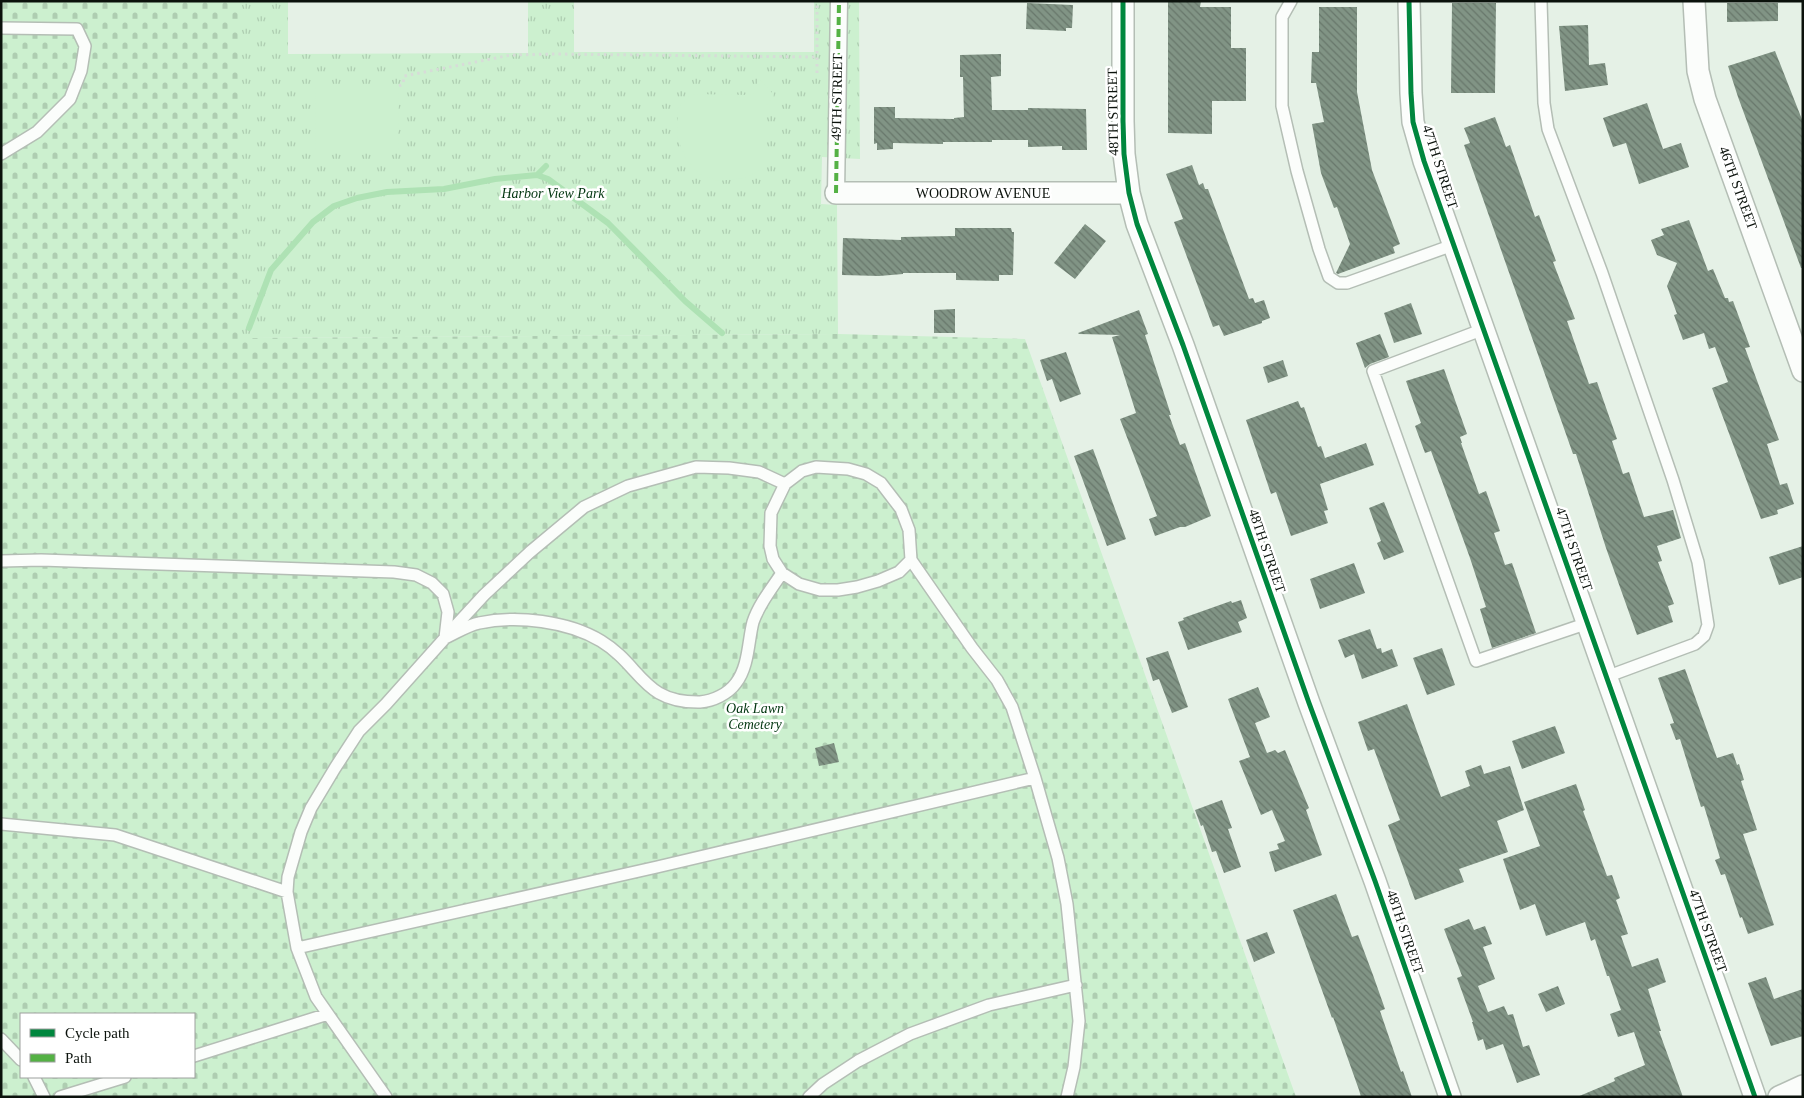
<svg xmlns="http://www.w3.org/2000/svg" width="1804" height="1098" font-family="Georgia,serif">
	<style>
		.grass { fill: url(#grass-tufts) }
		.cemetery { fill: url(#cemetery-stones); fill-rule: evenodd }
		.pitch { fill: #ccf0cf }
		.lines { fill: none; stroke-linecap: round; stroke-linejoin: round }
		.stream { stroke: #aee2b4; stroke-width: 6 }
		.building { fill: url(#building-back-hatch) }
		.service-casing { stroke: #b4beb5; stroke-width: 14 }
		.pedestrian-casing { stroke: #b4beb5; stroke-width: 19 }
		.minor-casing { stroke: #b4beb5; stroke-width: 24 }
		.path { stroke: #d7dcd8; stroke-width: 3; stroke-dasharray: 2.5 4; stroke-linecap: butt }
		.service { stroke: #fbfdfb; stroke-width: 11 }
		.pedestrian { stroke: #fbfdfb; stroke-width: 16 }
		.minor { stroke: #fbfdfb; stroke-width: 21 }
		.quiet { stroke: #54b144; stroke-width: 4; stroke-dasharray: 8 4; stroke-linecap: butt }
		.cycleway-casing { stroke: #fff; stroke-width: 8 }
		.cycleway { stroke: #00873e; stroke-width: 5 }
		.labels { text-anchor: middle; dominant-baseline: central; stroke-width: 5; stroke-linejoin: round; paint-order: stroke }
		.street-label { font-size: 14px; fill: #0b120c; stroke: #fff }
		.park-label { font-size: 14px; font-style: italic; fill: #01350f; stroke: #fff }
	</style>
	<defs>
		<pattern id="grass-tufts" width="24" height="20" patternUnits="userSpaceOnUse" patternTransform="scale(1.25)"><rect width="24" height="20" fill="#ccf0cf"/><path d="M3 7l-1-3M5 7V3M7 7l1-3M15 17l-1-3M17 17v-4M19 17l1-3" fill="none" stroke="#aecdb1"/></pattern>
		<pattern id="cemetery-stones" width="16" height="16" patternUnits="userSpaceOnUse" patternTransform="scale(1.25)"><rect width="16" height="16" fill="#ccf0cf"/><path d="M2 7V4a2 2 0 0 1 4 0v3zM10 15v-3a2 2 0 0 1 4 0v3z" fill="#aecdb1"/></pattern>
		<pattern id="building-back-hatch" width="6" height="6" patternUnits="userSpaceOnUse" patternTransform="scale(1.25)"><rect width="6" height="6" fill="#819485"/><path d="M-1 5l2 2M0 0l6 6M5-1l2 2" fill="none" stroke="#68776b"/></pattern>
	</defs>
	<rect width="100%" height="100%" fill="#e5f1e6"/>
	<!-- grass -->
	<path class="grass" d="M240 1H288V54L528 53V1H574V52H814V1H859L860 159 822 157 821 204 837 205 838 334 240 338Z"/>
	<!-- cemetery -->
	<path class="cemetery" d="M1 1H240V338L838 334 1025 339 1296 1097H1ZM21 1014H194V1077H21Z"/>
	<!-- pitch -->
	<path class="pitch" d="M759 78 774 95 765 107V168L744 178 718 181 699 174 686 159 677 137 678 108 691 94 753 95Z
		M316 86H399L398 151H315Z"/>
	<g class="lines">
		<!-- stream -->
		<path class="stream" d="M537 175 546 166
			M249 328 271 270 313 222 334 206 357 198 387 192 444 189 495 179 537 175 548 179 608 223 685 301 722 333"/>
	</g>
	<!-- building -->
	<path class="building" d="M1168 1H1201L1200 7H1231V48H1246V101H1212V134L1168 133Z
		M1027 3 1073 5 1072 28H1066V31L1026 29Z
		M1452 3H1496L1495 93H1451Z
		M1727 3H1778V21L1727 22Z
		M1319 7H1357V92L1372 170 1400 244 1393 247 1395 253 1338 274 1336 273 1350 244 1337 207 1334 208 1321 173 1312 124 1324 122 1316 83H1311L1312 52H1319Z
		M1588 25 1589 65 1605 63 1608 85 1565 91 1559 26Z
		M1775 51 1803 122V268H1801L1738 97 1728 66Z
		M1001 54V76L991 77 992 110H1028V108L1086 109 1087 150H1062V146L1028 147V140H992V142H943V144L893 143V149L877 150V143L874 144V107H895V118L954 119V118L964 117 963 77H960V55Z
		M1647 103 1663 149 1681 143 1689 167 1639 184 1626 143 1613 147 1603 118Z
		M1495 117 1506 147 1510 145 1535 217 1539 215 1556 261 1553 262 1575 319 1567 321 1589 384 1597 382 1617 439 1612 441 1623 474 1629 472 1644 517 1673 510 1681 538 1657 546 1662 561 1658 562 1674 604 1668 606 1673 622 1637 635 1606 548 1576 454H1573L1464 145 1470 143 1464 128Z
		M1192 165 1199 185 1203 183 1205 189H1208L1249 299 1253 298 1255 303 1264 300 1270 318 1262 321V323L1224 336 1219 325 1213 327 1174 222 1183 219 1166 174Z
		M1689 220 1708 271 1713 269 1725 298H1728L1729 302 1733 301 1750 347 1745 348 1779 440 1767 444 1780 485 1787 483 1794 504 1777 510 1778 514 1761 519 1712 388 1728 382 1715 347 1709 349 1704 333 1683 340 1674 315 1677 314 1667 286 1677 263 1657 255 1651 240 1664 235 1661 229Z
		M1085 224 1106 241 1075 279 1054 263Z
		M955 228H1011L1012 232H1014L1013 275H999V281L956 280V273H903V274L879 276 842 275 843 238 901 240V237L955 236Z
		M1411 303 1422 334 1394 343 1384 313Z
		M955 309V333H934V310Z
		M1139 310 1148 334 1145 335 1171 415H1169L1180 445 1185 443 1211 516 1185 527H1180L1155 536 1149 519 1157 516 1120 419 1136 413 1112 337 1120 335 1079 334 1078 333Z
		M1380 334 1389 357 1370 364 1365 368 1356 343Z
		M1066 352 1081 394 1060 402 1052 379 1047 381 1040 360Z
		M1283 360 1288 376 1268 383 1263 367Z
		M1444 369 1467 434 1460 437 1462 443H1461L1479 494 1486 491 1500 531 1494 533 1505 565 1512 563 1536 633 1492 648 1480 609 1486 607 1470 558 1431 451 1425 453 1415 426 1421 423 1406 381Z
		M1298 401 1301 408 1304 407 1318 447 1321 446 1325 458 1366 443 1374 465 1320 484 1328 510 1324 511 1328 523 1291 536 1276 492 1271 494 1268 485 1246 420Z
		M1093 449 1126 539 1107 546 1074 456Z
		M1384 502 1404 552 1384 560 1377 543 1381 541 1369 508Z
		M1803 546V577L1779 585 1769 557Z
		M1354 563 1365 593 1320 609 1310 579Z
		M1241 600 1247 618 1238 622 1242 632 1188 650 1178 622 1184 620 1183 618 1231 601 1232 603Z
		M1370 629 1377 649 1381 648 1382 653 1392 649 1398 666 1362 679 1354 654 1345 658 1338 640Z
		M1442 648 1455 685 1427 695 1413 658Z
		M1168 651 1188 707 1172 713 1159 679 1153 681 1146 658Z
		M1685 669 1717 758 1733 753 1737 765 1739 764 1744 780 1741 781 1757 830 1743 834 1774 925 1748 934 1742 917 1740 918 1725 874 1721 875 1715 860 1720 858 1704 806 1701 807 1680 739 1676 740 1670 724 1674 723 1658 678Z
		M1258 687 1270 717 1255 723 1267 753 1275 750 1278 753 1285 750 1309 808 1306 810 1322 855 1275 872 1269 852 1279 849 1277 844 1285 841 1272 810 1261 815 1239 761 1250 757 1228 699Z
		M1407 704 1441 797 1470 786 1465 771 1481 765 1484 774 1510 766 1524 810 1497 821 1508 852 1459 869 1464 882 1415 900 1388 825 1400 820 1374 749 1368 751 1358 722Z
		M1555 726 1565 753 1522 769 1512 741Z
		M834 743 839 762 819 766 815 748Z
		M1576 784 1585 810 1583 811 1607 876 1612 875 1620 898 1616 900 1628 934 1621 936 1632 967 1658 958 1666 982 1648 989 1661 1031H1659L1683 1097H1577L1615 1081 1614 1078 1645 1065 1634 1032 1618 1037 1610 1014 1621 1010 1609 976H1607L1595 939 1591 941 1585 922 1546 936 1535 904 1520 910 1503 859 1540 846 1524 802Z
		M1222 800 1232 828 1228 829 1241 867 1224 873 1216 851 1212 852 1203 825 1201 826 1195 810Z
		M1336 894 1352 937 1358 935 1373 975 1385 1009 1380 1011 1401 1072 1403 1071 1412 1097H1361L1359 1090 1333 1017 1332 1018 1293 910Z
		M1469 919 1474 930 1485 926 1492 944 1483 947 1495 979 1478 986 1488 1012 1504 1006 1508 1015 1513 1014 1523 1047 1529 1045 1540 1075 1517 1083 1503 1044 1486 1050 1483 1039 1478 1041 1472 1022H1473L1457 978 1462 976 1444 929Z
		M1267 932 1275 953 1254 962 1246 940Z
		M1766 977 1774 999 1803 989V1036L1771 1046 1748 983Z
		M1558 986 1565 1004 1546 1012 1538 994Z"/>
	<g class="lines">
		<defs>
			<path id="service" d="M1291 1 1282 17V106L1297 171 1319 249 1329 277 1338 283H1347L1453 245
				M1541 1 1544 103 1548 129 1602 273 1673 480 1698 562 1708 625 1704 636 1695 644 1606 677
				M1 28 77 29 85 46 81 71 70 99 37 132 1 154
				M1484 329 1373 371 1476 661 1588 623
				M911 560 899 572 878 581 857 587 838 590H820L799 584 782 573 773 559 770 546 771 513 785 484 802 471 816 467 848 469 866 474 881 483 901 509 909 530 911 560 972 648 997 680 1012 707 1035 778 1058 858 1067 904 1079 1021 1074 1067 1067 1097
				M1 561 41 560 394 572 416 575 432 583 443 594 448 612 445 638 386 704 359 731 335 768 311 808 301 832 288 877 287 892 297 948 316 997 386 1097
				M449 633 484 595 530 552 584 507 628 486 696 467 729 468 759 472 785 484
				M445 638C456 633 468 625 479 623 517 615 568 621 601 641 642 666 642 703 700 702 713 701 728 694 736 683 749 666 748 641 753 622 759 604 772 588 782 573
				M1 824 115 835 287 892
				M297 948 657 867 1035 778
				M1 1039 21 1060
				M194 1056 328 1014
				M34 1077 44 1097
				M60 1097 125 1077
				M809 1097 823 1084 858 1061 910 1034 989 1005 1076 985"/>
			<path id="pedestrian" d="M836 193 839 1"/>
			<path id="minor" d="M1123 1V121L1124 154 1129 193 1137 224 1183 345 1309 703 1375 881 1450 1097
				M1409 1 1411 93 1413 122 1424 161 1755 1097
				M1694 1 1698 71 1705 99 1803 371
				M836 193H1129
				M1779 1097 1803 1086"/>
		</defs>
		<!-- service casing -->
		<use href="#service" class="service-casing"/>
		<!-- pedestrian casing -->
		<use href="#pedestrian" class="pedestrian-casing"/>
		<!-- minor casing -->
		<use href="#minor" class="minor-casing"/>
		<!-- path -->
		<path class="path" d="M817 73V1
			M399 86 403 84 404 76 511 55 554 54 817 57"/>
		<!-- service -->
		<use href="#service" class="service"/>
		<!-- pedestrian -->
		<use href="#pedestrian" class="pedestrian"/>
		<!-- minor -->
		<use href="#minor" class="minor"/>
		<!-- quiet -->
		<path class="quiet" d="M836 193 839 1"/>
		<defs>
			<path id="cycleway" d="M1123 1V121L1124 154 1129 193 1137 224 1183 345 1309 703 1375 881 1450 1097
				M1409 1 1411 93 1413 122 1424 161 1755 1097"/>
		</defs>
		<!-- cycleway casing -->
		<use href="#cycleway" class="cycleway-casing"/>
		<!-- cycleway -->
		<use href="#cycleway" class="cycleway"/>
	</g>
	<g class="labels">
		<!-- street labels -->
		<g class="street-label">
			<text transform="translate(837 97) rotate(-89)">49TH STREET</text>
			<text transform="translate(1113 112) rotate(-91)">48TH STREET</text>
			<text transform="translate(1440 167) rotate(72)">47TH STREET</text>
			<text transform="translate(1738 188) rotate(70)">46TH STREET</text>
			<text x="983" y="193">WOODROW AVENUE</text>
			<text transform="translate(1574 549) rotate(71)">47TH STREET</text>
			<text transform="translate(1267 551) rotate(71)">48TH STREET</text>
			<text transform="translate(1708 931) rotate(70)">47TH STREET</text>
			<text transform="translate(1405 932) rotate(71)">48TH STREET</text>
		</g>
		<!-- park labels -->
		<g class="park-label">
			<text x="553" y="193">Harbor View Park</text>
			<text x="755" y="708">Oak Lawn<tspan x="755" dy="16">Cemetery</tspan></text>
		</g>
	</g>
	<!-- border -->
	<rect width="1804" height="1098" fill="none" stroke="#0b120c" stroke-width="5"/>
	<!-- legend -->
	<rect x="20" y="1013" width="175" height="65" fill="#ffffff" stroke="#9da09e"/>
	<rect x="30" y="1029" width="25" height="8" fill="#00873e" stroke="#9da09e"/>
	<text x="65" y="1038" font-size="15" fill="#0b120c">Cycle path</text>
	<rect x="30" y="1054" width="25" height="8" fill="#54b144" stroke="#9da09e"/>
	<text x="65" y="1063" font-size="15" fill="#0b120c">Path</text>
</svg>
